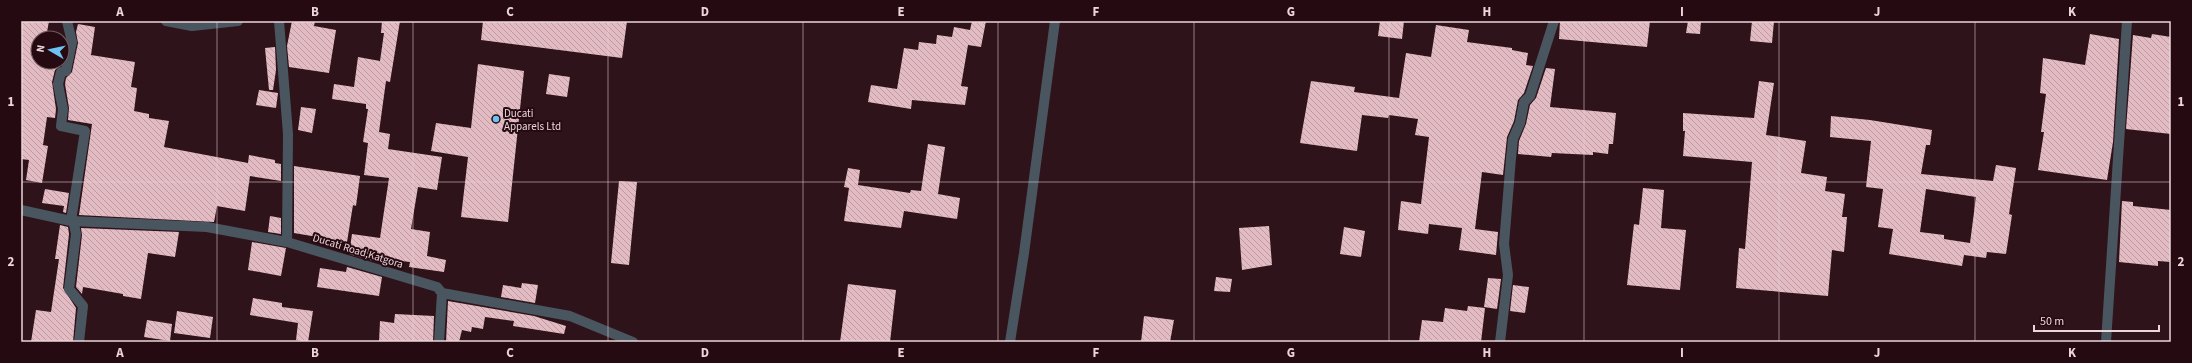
<svg xmlns="http://www.w3.org/2000/svg" width="2192" height="363" font-family="'Source Sans 3',sans-serif">
	<style>
		.building { fill: url(#building-back-hatch); fill-rule: evenodd }
		.lines { fill: none; stroke-linecap: round; stroke-linejoin: round }
		.minor { stroke: #49565f; stroke-width: 10 }
		.grid { fill: none; stroke: #ebd6da; stroke-width: 1; stroke-opacity: 0.55 }
		.poi-dot { fill: #6dc2f3; stroke: #250a11; stroke-width: 1.5 }
		.labels { text-anchor: middle; dominant-baseline: central; stroke-width: 4; stroke-linejoin: round; paint-order: stroke }
		.poi-label { font-size: 11px; fill: #ebd6da; stroke: #250a11; text-anchor: start }
		.street-label { font-size: 11px; fill: #ebd6da; stroke: #250a11 }
		.neatline { fill: none; stroke: #ebd6da; stroke-width: 1.5 }
		.grid-label { font-size: 13px; text-anchor: middle; font-weight: bold; fill: #ebd6da }
	</style>
	<defs>
		<pattern id="building-back-hatch" width="6" height="6" patternUnits="userSpaceOnUse"><rect width="6" height="6" fill="#e3bbc2"/><path d="M-1 5l2 2M0 0l6 6M5-1l2 2" fill="none" stroke="#bc9ca2"/></pattern>
	</defs>
	<rect width="100%" height="100%" fill="#2f131a"/>
	<!-- building -->
	<path class="building" d="M21 21H49L46 38H38V62H61V65L55 70 52 82 56 109 55 118 47 117 43 145 48 146 42 183 26 180 29 160 21 159Z
		M292 21H315L314 26 336 30 329 73 289 67 287 46Z
		M382 21H400L390 82 386 81 379 132 390 134 388 149 442 157 437 190 418 187 411 229 430 232 427 256 446 260 444 272 409 267 410 262 385 259 384 264 349 254 352 234 380 238 389 178 364 175 368 143 363 142 368 109H366V104L332 99 334 84 354 87 358 57 380 61 384 33H381Z
		M483 21H627L622 58 481 40Z
		M972 21H986L981 47 968 45 961 86 968 87 965 105 912 100 911 109 868 102 871 85 897 89 904 48 918 50 919 42 936 44 937 35 952 37 954 27 970 30Z
		M1380 21H1404L1402 39 1378 36Z
		M1560 21H1650L1647 47 1559 39Z
		M1688 21H1701L1700 34 1686 33Z
		M1752 21H1774L1772 43 1750 41Z
		M78 24 95 27 91 55 135 62 131 87 137 88 134 111 149 114V118L169 121 164 147 248 163 249 155 275 160V163L281 164V181L250 176 245 211 217 206 214 222 79 215 92 124 68 120 69 108 65 84 66 78 72 72 78 43 76 32Z
		M1436 25 1469 30 1467 42 1512 48V50L1528 53 1526 65 1533 66 1524 93 1518 100 1514 121 1507 137 1503 175 1482 172 1475 229 1498 232 1496 255 1459 250 1462 228 1429 224 1428 234 1398 230 1401 201 1421 204 1429 137 1415 135 1418 119 1389 115 1388 118 1362 115 1357 151 1300 143 1311 81 1355 87 1354 92 1399 98 1406 53 1431 57Z
		M2090 34 2119 39 2113 142 2107 180 2038 170 2044 132H2041L2046 94 2040 93 2043 58 2085 65Z
		M2152 34 2171 37V134L2126 129 2133 35 2151 38Z
		M275 47 276 70 273 90H269L265 48Z
		M478 64 524 71 508 222 461 217 468 157 431 151 436 123 471 128Z
		M1546 68 1555 69 1550 107 1616 113 1613 144H1609L1608 154 1593 152V155L1552 153 1551 157 1518 154 1519 141 1526 124 1530 105 1536 98Z
		M549 74 570 77 567 97 546 94Z
		M1759 81 1774 83 1766 135 1806 141 1801 173 1827 177 1825 191 1845 194 1842 217H1847L1844 252 1832 250 1828 296 1736 288 1739 248 1745 249 1752 162 1683 156 1685 131H1683V113L1754 118Z
		M259 90 278 93 276 108 256 105Z
		M301 107 316 109 312 133 298 130Z
		M1831 116 1870 120 1932 130 1930 145H1926L1921 174 1993 181 1996 165 2016 168 2009 214 2012 215 2006 254 1987 252 1986 258 1964 255 1962 266 1889 254 1893 229 1878 227 1883 189 1866 187 1871 141 1830 137ZM1926 189 1976 197 1970 243 1944 239V235L1920 232Z
		M928 144 945 147 938 194 960 198 957 219 904 211 901 228 844 221 849 188 844 187 848 168 860 170 858 185 910 193 911 190 921 191Z
		M294 166 360 176 356 206 353 205 347 242 294 233Z
		M619 181 637 182 629 265 611 263Z
		M1643 188 1664 190 1661 228 1686 230 1680 290 1627 285 1634 224 1639 225Z
		M45 189 69 193 66 213 63 212 64 206 42 203Z
		M2122 201 2133 202V206L2171 210V262L2158 261V266L2119 262Z
		M270 216 281 218V234L268 232Z
		M60 225 68 227 69 234 63 288 76 308 73 342H31L36 310 51 312 59 259H55Z
		M1269 226 1272 265 1242 270 1239 228Z
		M1344 227 1365 231 1361 257 1340 254Z
		M81 228 179 232 175 257 148 253 141 299 123 296V294L83 287 82 294 76 287 82 235Z
		M252 242 286 248 281 276 248 270Z
		M347 267 382 277 379 296 317 287 320 268 346 272Z
		M1216 277 1232 279 1230 292 1214 291Z
		M1488 278 1501 279 1497 309 1484 307Z
		M522 283 538 285 535 303 501 297 503 285 521 288Z
		M848 284 896 290 890 342H840Z
		M1513 285 1529 287 1525 313 1510 311Z
		M253 298 282 303V307L313 311 308 342 296 340 298 323 250 315Z
		M448 301 534 316 566 326 564 334 513 326 514 321 485 317 483 329 472 327 471 332 462 330 459 342H446Z
		M1468 306 1485 308 1481 342H1419L1422 320 1443 322 1445 308 1467 311Z
		M177 311 213 317 210 338 174 333Z
		M395 314 434 316 433 342H379L380 321 394 323Z
		M1144 316 1174 320 1170 342H1141Z
		M147 320 172 324 170 341 144 337Z"/>
	<g class="lines">
		<!-- minor -->
		<path class="minor" d="M67 21 72 42 66 71 61 72 58 84 63 109 61 126 85 131 71 221 74 224 76 234 69 289 83 306 79 342
			M166 21 192 26 238 21
			M279 21 288 134 287 242 437 287 442 293 570 316 633 342
			M21 210 71 221 207 227 287 242
			M439 342 442 293
			M1010 342 1024 253 1055 21
			M1500 342 1508 275 1504 244 1511 158 1513 139 1520 123 1524 102 1530 96 1554 21
			M2106 342 2127 21"/>
	</g>
	<!-- grid -->
	<path class="grid" d="M217 21V342M413 21V342M608 21V342M803 21V342M998 21V342M1194 21V342M1389 21V342M1584 21V342M1779 21V342M1975 21V342M21 182H2171"/>
	<!-- markers -->
	<circle class="poi-dot" cx="496" cy="119" r="4"/>
	<g class="labels">
		<!-- poi labels -->
		<g class="poi-label">
			<text x="504" y="113">Ducati<tspan x="504" dy="13">Apparels Ltd</tspan></text>
		</g>
		<!-- street labels -->
		<g class="street-label">
			<text transform="translate(358 251) rotate(17)">Ducati Road,Katgora</text>
		</g>
	</g>
	<!-- border -->
	<rect width="2192" height="363" fill="none" stroke="#250a11" stroke-width="44"/>
	<!-- north arrow -->
	<g transform="translate(50 50) rotate(279)"><circle r="19" fill="#250a11" stroke="#745c61"/>
	<path d="M0-3L7 15L0 10L-7 15Z" fill="#6dc2f3"/>
	<text y="-6" font-size="11" font-weight="bold" text-anchor="middle" fill="#ebd6da">N</text>
	</g>
	<!-- scale -->
	<path d="M2034 325v6h125v-6" fill="none" stroke="#ebd6da" stroke-width="2"/>
	<text x="2040" y="325" font-size="12" fill="#ebd6da" stroke="#250a11" stroke-width="3" paint-order="stroke">50 m</text>
	<rect x="22" y="22" width="2148" height="319" class="neatline"/>
	<g class="grid-label">
		<text x="120" y="16">A</text>
		<text x="315" y="16">B</text>
		<text x="510" y="16">C</text>
		<text x="705" y="16">D</text>
		<text x="901" y="16">E</text>
		<text x="1096" y="16">F</text>
		<text x="1291" y="16">G</text>
		<text x="1487" y="16">H</text>
		<text x="1682" y="16">I</text>
		<text x="1877" y="16">J</text>
		<text x="2072" y="16">K</text>
		<text x="11" y="106">1</text>
		<text x="2181" y="106">1</text>
		<text x="11" y="266">2</text>
		<text x="2181" y="266">2</text>
		<text x="120" y="357">A</text>
		<text x="315" y="357">B</text>
		<text x="510" y="357">C</text>
		<text x="705" y="357">D</text>
		<text x="901" y="357">E</text>
		<text x="1096" y="357">F</text>
		<text x="1291" y="357">G</text>
		<text x="1487" y="357">H</text>
		<text x="1682" y="357">I</text>
		<text x="1877" y="357">J</text>
		<text x="2072" y="357">K</text>
	</g>
</svg>
